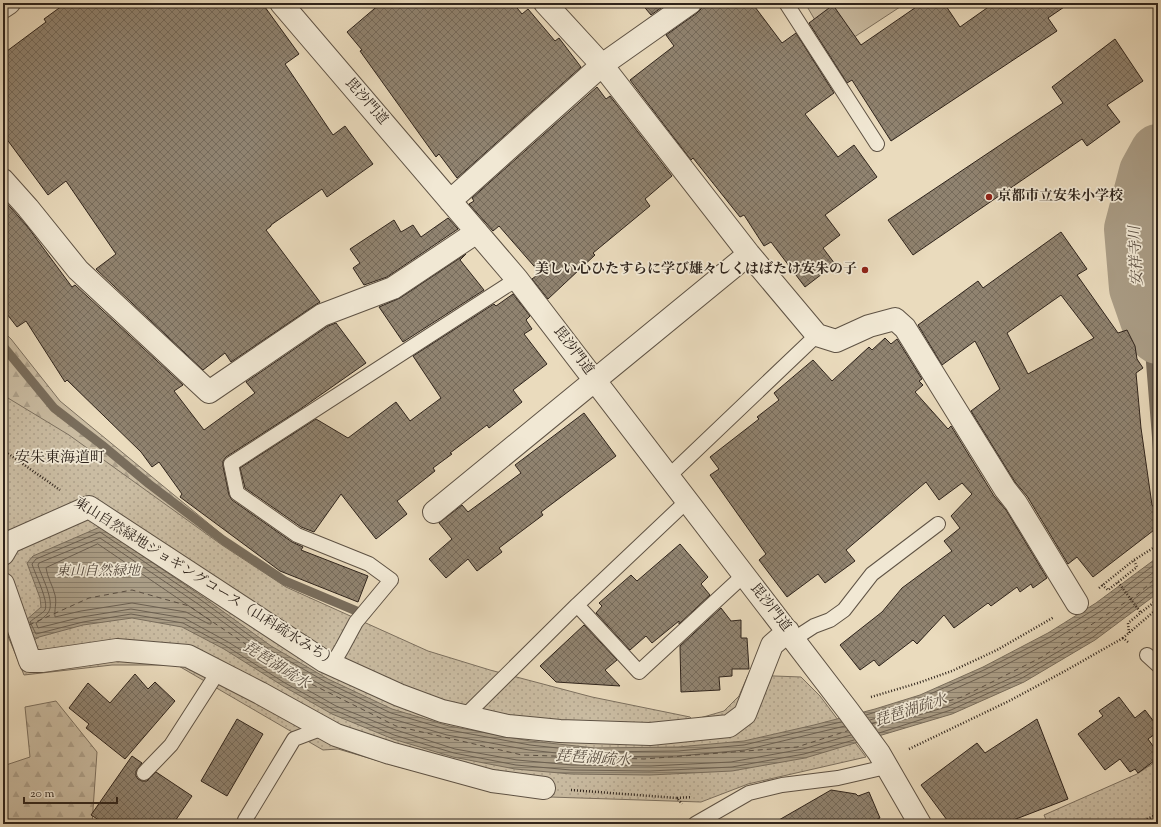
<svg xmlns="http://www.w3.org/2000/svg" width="1161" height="827" font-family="'Sorts Mill Goudy','Noto Serif JP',serif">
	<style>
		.forest { fill: url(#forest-firs); stroke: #7c705f }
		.park { fill: url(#park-dots); stroke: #7c705f }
		.garden { fill: #cabca2; stroke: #7c705f }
		.water { fill: url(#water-rules); stroke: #796d5c }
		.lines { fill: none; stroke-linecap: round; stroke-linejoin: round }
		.shore { stroke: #6c6051; stroke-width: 1 }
		.stream { stroke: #796d5c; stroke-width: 9 }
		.river { stroke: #aa9d86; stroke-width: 56 }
		.ferry { stroke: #5a4e41; stroke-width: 1; stroke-dasharray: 5 4; stroke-linecap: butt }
		.building { fill: url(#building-cross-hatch); stroke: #2f241c; fill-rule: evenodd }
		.lane-casing { stroke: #5e5244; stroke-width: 16 }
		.street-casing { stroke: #5e5244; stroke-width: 24 }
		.path { stroke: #2f241c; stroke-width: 2.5; stroke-dasharray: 1 2; stroke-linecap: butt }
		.lane { stroke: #f1e8d4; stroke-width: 14 }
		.street { stroke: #f1e8d4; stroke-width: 22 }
		.poi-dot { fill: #8f2418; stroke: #f1e8d4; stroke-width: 1.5 }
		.labels { text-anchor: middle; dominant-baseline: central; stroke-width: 3.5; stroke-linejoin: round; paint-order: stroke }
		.street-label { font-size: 14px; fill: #2f241c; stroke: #f1e8d4 }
		.poi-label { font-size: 14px; font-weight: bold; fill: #2f241c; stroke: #f1e8d4; text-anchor: start }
		.park-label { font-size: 14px; font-style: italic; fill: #564a3e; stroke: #f1e8d4 }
		.water-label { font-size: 15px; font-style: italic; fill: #5a4e41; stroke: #f1e8d4 }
		.neighbourhood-label { font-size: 15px; fill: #2f241c; stroke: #f1e8d4 }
	</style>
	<defs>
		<pattern id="forest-firs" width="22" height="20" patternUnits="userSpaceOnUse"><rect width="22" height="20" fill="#cabca2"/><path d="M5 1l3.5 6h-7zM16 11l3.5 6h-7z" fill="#aea18b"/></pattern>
		<pattern id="park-dots" width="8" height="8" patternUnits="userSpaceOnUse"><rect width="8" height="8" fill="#cabca2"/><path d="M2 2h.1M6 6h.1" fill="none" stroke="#aea18b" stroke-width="1.8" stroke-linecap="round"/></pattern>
		<pattern id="water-rules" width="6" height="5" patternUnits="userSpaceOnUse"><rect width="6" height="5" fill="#aa9d86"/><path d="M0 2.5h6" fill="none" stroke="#8b806d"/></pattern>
		<pattern id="building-cross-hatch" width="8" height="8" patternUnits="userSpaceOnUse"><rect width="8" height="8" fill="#908370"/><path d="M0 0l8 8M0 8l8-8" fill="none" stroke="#766b5b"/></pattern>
	</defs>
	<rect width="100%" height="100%" fill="#eadbbd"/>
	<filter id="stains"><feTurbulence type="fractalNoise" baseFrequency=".005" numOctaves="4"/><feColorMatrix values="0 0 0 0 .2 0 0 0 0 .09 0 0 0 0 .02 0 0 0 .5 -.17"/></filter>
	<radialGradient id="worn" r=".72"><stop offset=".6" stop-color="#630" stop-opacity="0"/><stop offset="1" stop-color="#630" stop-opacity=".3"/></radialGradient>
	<!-- forest -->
	<path class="forest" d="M3 331 11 339 60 401 356 645 3 429Z
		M56 701 97 752 92 824H3V766L30 757 25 707Z"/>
	<!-- park -->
	<path class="park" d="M3 395 69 435 222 545 286 587 428 651 490 670 592 697 690 717 693 720 724 711 739 696 748 675 801 677 820 696 866 757 748 784 701 802 550 797 454 780 399 767 338 749 323 750 177 665H112L24 675 3 624Z
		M1158 760V822L1152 824H1048L1044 815 1137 774Z"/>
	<!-- garden -->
	<path class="garden" d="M805 3H906L833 51Z"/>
	<!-- water -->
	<path class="water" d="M100 527 203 597 271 646 328 679 392 709 449 726 530 741 595 748 678 747 744 741 814 725 875 709 920 695 983 667 1048 633 1096 603 1158 557V593L1095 640 1024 682 952 714 805 758 732 771 650 775 571 774 515 769 453 757 393 739 332 714 283 686 224 649 182 627 132 618 83 625 39 637 34 640 25 621 41 607 40 598 27 563 33 556Z"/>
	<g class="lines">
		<!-- shore -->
		<path class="shore" d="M98 544 211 621V624H209L186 612 132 603 81 611 55 617C54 611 57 603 55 595 53 586 47 577 46 568Z
			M866 715 921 698 984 670 1050 637 1098 607 1158 562
			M870 720 923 703 986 675 1052 641 1101 611 1158 569
			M841 722 744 745 678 751 595 752 530 745 449 730 391 713 326 682 268 649 201 600 100 532 36 559 32 564C35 574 49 601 45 610 42 614 34 618 30 622L36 634 83 622 131 614 183 623 226 646 285 683 334 710 394 735 454 753 516 765 571 770 650 771 732 767 804 754 854 740
			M845 726 745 750 678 756 594 757 529 750 447 735 389 718 323 686 266 653 198 604 100 538 39 563 38 565C41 576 56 602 48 613 45 617 40 620 36 623L38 628 82 617 131 609 184 618 228 642 288 679 336 706 396 730 455 749 517 760 572 765 650 766 731 762 803 749 851 735
			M876 728 949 706 1020 674 1090 633 1151 586 1158 585
			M879 733 951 710 1022 678 1093 637 1154 591 1158 590"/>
		<!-- stream -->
		<path class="stream" d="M1152 331 1149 344 1158 456
			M3 346 54 408 102 445 149 484 223 540 285 581 366 615"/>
		<!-- river -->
		<path class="river" d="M1158 152 1147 172 1132 229 1137 288 1152 331 1158 336"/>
		<!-- ferry -->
		<path class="ferry" d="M29 625 89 598 132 590 189 606 287 672 396 726 522 755 644 759 797 747 850 730
			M3 636 10 634
			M871 724 962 697 1042 657 1138 594 1158 576"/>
	</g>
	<!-- building -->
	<path class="building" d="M66 3H262L299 54 285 64 333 135 345 126 373 164 327 197 322 189 271 225V226L266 230 320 302 315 305 231 362 225 353 203 370 96 269 116 254 66 181 48 195 3 134V54L46 22 44 19Z
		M381 3H513L522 14 528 9 555 41 559 38 581 67 457 178 439 154 436 157 360 51 362 50 347 32Z
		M641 3H668L651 15Z
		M702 3H752L782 43 796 33 834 93 805 114 838 157 854 145 877 177 825 215 840 235 823 248 835 264 805 287 771 242 764 246 744 215 740 217 693 158 691 160 630 80 674 46 666 35 697 13 701 9Z
		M922 3H944L960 27 994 3H1070L1048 18 1057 31 891 141 852 80 847 83 809 23 833 5 861 45Z
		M1115 39 1143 81 1107 105 1120 122 1087 146 1082 139 913 255 888 220 1063 103 1052 87Z
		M597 87 606 99 610 96 672 176 645 199 650 206 593 253 595 255 548 299 532 279 540 273 499 226 493 231 469 204 474 201 472 198Z
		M3 199 27 226 72 287 75 285 183 385 174 391 204 430 255 393 246 382 328 326 336 323 366 363 299 410 226 457 223 461V466L229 495 232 500 292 542 303 547 301 550 368 576 358 602 280 571 180 497 182 494 159 462 152 467 141 452 67 380 65 382 26 321 17 327 3 309Z
		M448 218 458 229 387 277 364 285 353 268 360 263 350 249 394 220 401 232 413 225 421 237Z
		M1061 232 1087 269 1077 275 1118 333 1127 330 1135 346 1137 359 1143 368 1136 373 1141 428 1152 505 1158 513V527L1093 577 1077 557 1068 564 1027 496 1015 482 971 411 1000 389 975 341 942 365 918 325 978 281 983 288ZM1061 295 1094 338 1028 374 1007 333Z
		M466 254 460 260 484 290 403 342 379 307 400 298Z
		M513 294 530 316 526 320 532 329 524 334 547 364 513 390 522 402 489 428 487 425 450 453 452 454 433 468 435 471 397 501 407 514 376 539 341 494 314 532 301 527 245 488 240 468 316 419 348 438 396 402 410 421 441 398 413 356 494 304 496 306Z
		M885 338 891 344 897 339 922 379 919 381 923 385 915 392 948 429 951 426 994 496 1006 510 1047 578 1033 588 1031 584 1020 592 1017 587 991 606 988 603 954 628 944 615 917 644 913 640 879 666 874 660 860 670 840 645 882 612 902 588 952 551 944 541 960 528 951 516 972 494 962 483 939 500 926 482 846 550 855 561 825 583 818 574 787 597 759 560 766 554 710 475 719 469 710 457 759 419 757 417 779 400 774 393 813 360 832 381 869 347 872 350Z
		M584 413 616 456 541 512 543 515 499 548 502 552 477 571 468 559 446 578 429 559 452 539 439 523 462 505 468 512 521 473 515 465Z
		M680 544 708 577 701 584 710 595 679 624V621L652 643 646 636 630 650 596 613 602 606 599 603 631 575 637 581Z
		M721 608 731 621 741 620V638H747L749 669H732V676L719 677 720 690 681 692 680 646Z
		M584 625 617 660 605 670 620 686 556 682 540 666Z
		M135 674 148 689 155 682 175 701 125 759 86 728 89 724 69 708 88 683 110 703Z
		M1119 697 1135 718 1145 710 1158 727V732L1148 739 1158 753V758L1138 773 1135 769 1130 772 1120 759 1105 770 1078 734 1103 716 1099 711Z
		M237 719 263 734 227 796 201 781Z
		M1037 719 1068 799 1003 824H950L921 785 977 743 985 753Z
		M132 756 142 763 136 771V776L138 779 142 781H147L156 772 192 796 173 824H105L91 815Z
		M831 790 856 794 858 796 869 792 880 818 867 824H772Z"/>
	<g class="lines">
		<defs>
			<path id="lane" d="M786 3 877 144
				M669 476 817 335
				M577 605 639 672 744 575
				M794 639 814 626 830 620 844 610 872 574 938 524
				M1147 655 1158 665
				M332 665 342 648 356 622 391 580 369 564 297 535 237 493 231 464 517 279
				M465 716 577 605 687 501
				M144 773 171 745 218 672
				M245 820 294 739 323 728
				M695 824 749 793 782 785 838 778 886 767"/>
			<path id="street" d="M281 3 517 279 849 712 879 753 920 824
				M545 3 602 65 749 254 817 335 836 341 869 326 895 319 905 328 1005 489 1016 503 1077 603
				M3 7 9 3
				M3 180 28 208 78 270 209 392 322 315 393 288 477 232
				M450 201 602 65 690 3
				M434 512 749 254
				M3 554 10 542 89 507 324 661 399 695 442 711 508 726 560 731 650 734 729 726 745 714 772 645 788 631
				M3 584 30 661H42L117 650 188 656 260 693 336 735 390 753 492 781 544 788"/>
		</defs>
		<!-- lane casing -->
		<use href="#lane" class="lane-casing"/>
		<!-- street casing -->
		<use href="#street" class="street-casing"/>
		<!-- path -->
		<path class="path" d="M3 450 60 490
			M1118 582 1141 613
			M1102 585 1108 590 1137 567 1134 560
			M1099 588 1134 560 1158 545
			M1129 633 1128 623 1158 599
			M1128 642 1123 638 1158 608
			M871 697 918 683 952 671 997 650 1054 617
			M909 749 1009 701 1065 671 1123 638
			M571 790 677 798 682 804
			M677 798 692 797
			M1136 824 1158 814"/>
		<!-- lane -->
		<use href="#lane" class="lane"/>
		<!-- street -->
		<use href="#street" class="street"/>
	</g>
	<!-- markers -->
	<g class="poi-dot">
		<circle cx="989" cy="197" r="4"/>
		<circle cx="865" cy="270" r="4"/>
	</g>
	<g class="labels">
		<!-- street labels -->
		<g class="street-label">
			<text transform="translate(366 102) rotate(49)">毘沙門道</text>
			<text transform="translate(573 351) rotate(53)">毘沙門道</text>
			<text transform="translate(205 583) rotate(32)">東山自然緑地ジョギングコース（山科疏水みち）</text>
			<text transform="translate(770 608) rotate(52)">毘沙門道</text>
		</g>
		<!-- poi labels -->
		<g class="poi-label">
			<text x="997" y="197">京都市立安朱小学校</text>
			<text x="857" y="270" text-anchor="end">美しい心ひたすらに学び雄々しくはばたけ安朱の子</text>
		</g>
		<!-- park labels -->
		<g class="park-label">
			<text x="98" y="572">東山自然緑地</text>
		</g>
		<!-- water labels -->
		<g class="water-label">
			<text transform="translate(1137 256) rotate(-93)">安祥寺川</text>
			<text transform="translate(276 666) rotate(32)">琵琶湖疏水</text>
			<text transform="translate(911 711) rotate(-18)">琵琶湖疏水</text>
			<text transform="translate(593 759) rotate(4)">琵琶湖疏水</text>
		</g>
		<!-- neighbourhood labels -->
		<g class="neighbourhood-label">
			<text x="60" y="458">安朱東海道町</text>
		</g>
	</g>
	<!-- margin -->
	<rect width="1161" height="827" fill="none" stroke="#eadbbd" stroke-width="16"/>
	<rect x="4" y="4" width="1153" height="819" fill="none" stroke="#2f241c" stroke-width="2"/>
	<rect x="8" y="8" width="1145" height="811" fill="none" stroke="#2f241c"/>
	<!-- scale -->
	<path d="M24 797v6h93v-6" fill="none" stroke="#2f241c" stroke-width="2"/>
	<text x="30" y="797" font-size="12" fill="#2f241c" stroke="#f1e8d4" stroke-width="3" paint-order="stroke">20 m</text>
	<rect width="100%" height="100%" filter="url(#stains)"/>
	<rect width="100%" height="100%" fill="url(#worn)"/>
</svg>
